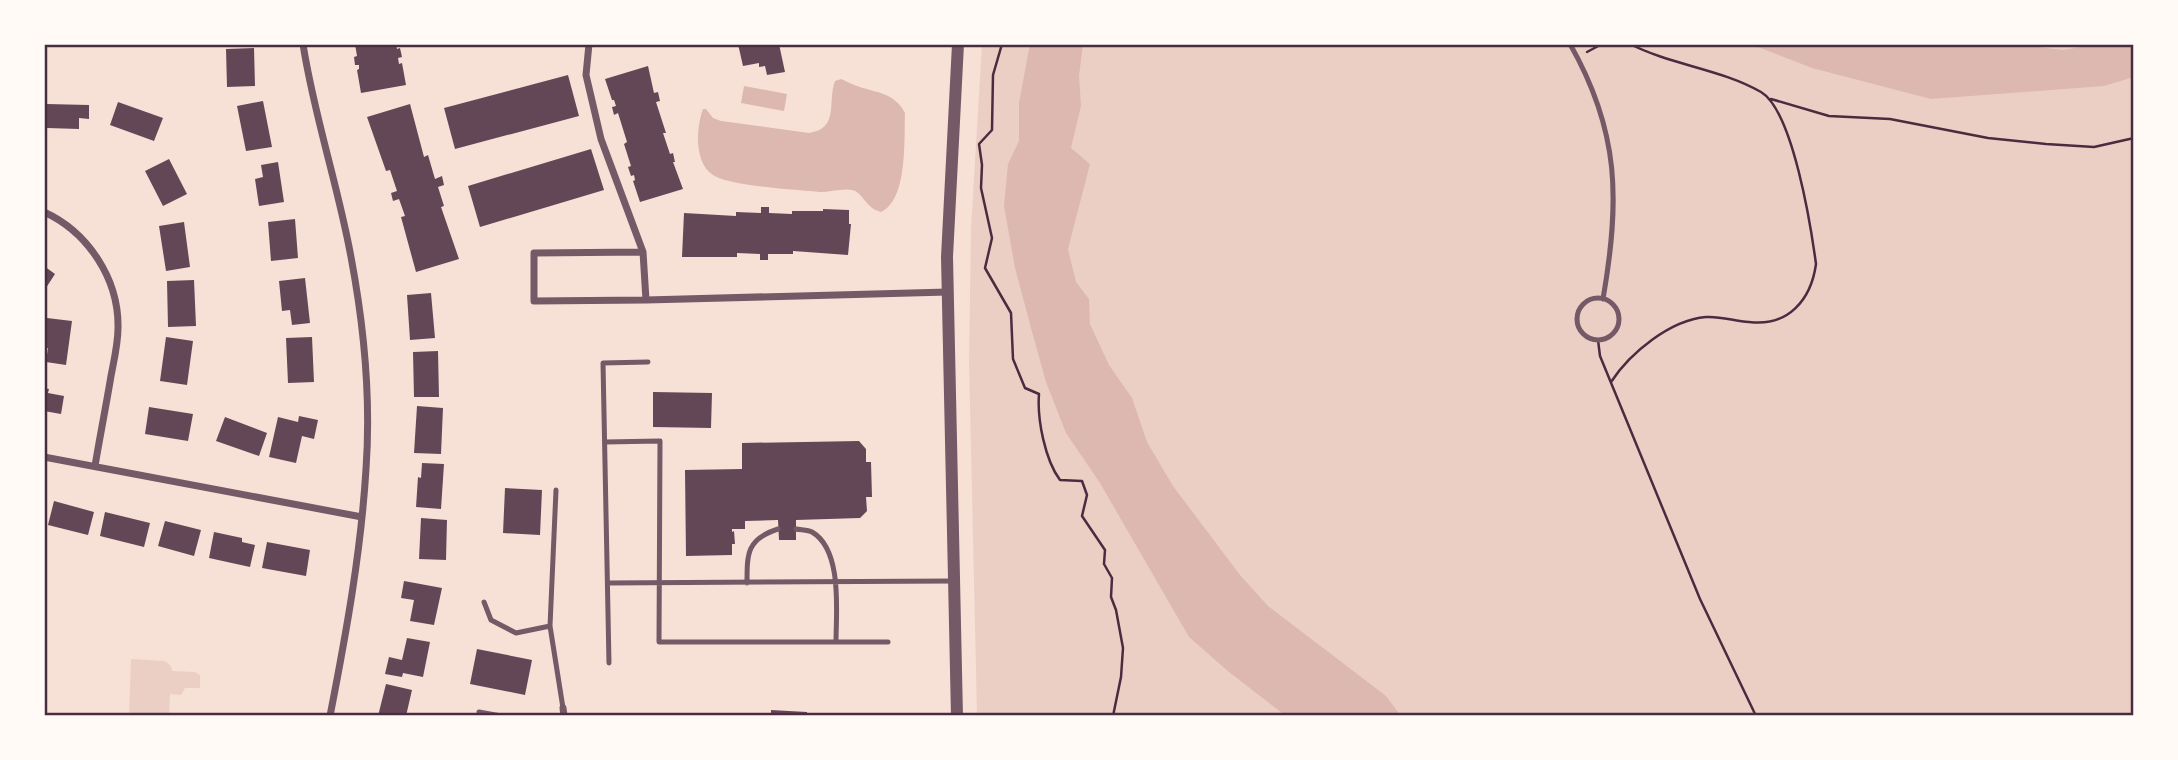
<svg xmlns="http://www.w3.org/2000/svg" width="2178" height="760" font-family="Ubuntu,sans-serif">
	<style>
		.green { fill: #ebcfc5 }
		.water { fill: #dcb8b0 }
		.building { fill: #644757 }
		.lines { fill: none; stroke-linecap: round; stroke-linejoin: round }
		.path { stroke: #4a2c40; stroke-width: 2.5 }
		.service { stroke: #755966; stroke-width: 5 }
		.minor { stroke: #755966; stroke-width: 7 }
		.tertiary { stroke: #755966; stroke-width: 12 }
		.neatline { fill: none; stroke: #4a2c40; stroke-width: 2.5 }
	</style>
	<rect width="100%" height="100%" fill="#f7e1d7"/>
	<!-- green -->
	<path class="green" d="M982 44H2134V716H977L969 362 971 228Z
		M131 659 165 661 171 666 172 671 195 672 200 675V688H185L181 695 170 694 169 716H129Z"/>
	<!-- water -->
	<path class="water" d="M1030 44H1083L1079 76 1081 106 1071 148 1090 164 1068 249 1076 282 1089 299 1090 324 1109 365 1132 398 1147 442 1173 486 1240 575 1268 606 1386 696 1401 716H1286L1229 672 1189 637 1100 483 1066 433 1046 382 1031 328 1015 268 1004 206 1008 164 1019 141V103Z
		M1750 44H2012L2063 50 2098 44H2134V77L2104 86 1931 99 1812 68Z
		M841 79C846 81 851 84 857 86 876 93 894 92 905 113 904 139 908 200 881 212 865 208 863 192 852 190 843 188 830 192 820 192 798 190 729 186 713 175 694 163 696 128 703 109H706L713 118 721 121 809 133C840 128 827 102 835 81Z
		M744 86 787 94 784 111 741 103Z"/>
	<!-- building -->
	<path class="building" d="M355 44H396L397 49 400 48 402 57 398 58 399 64 402 63 406 85 361 93 357 70 359 69V65H355L354 57 357 56Z
		M738 44H779L785 72 767 75 765 66 759 67V63L743 66Z
		M254 48 255 86 227 87 226 49Z
		M648 66 654 93 658 92 660 101 656 102 666 133H663L670 154 673 153 675 162H673L683 189 640 202 633 181 635 180 634 175 631 176 628 167 631 166 624 144 627 142 618 113 614 115 612 107 616 106 614 100H612L605 79Z
		M568 75 579 116 455 149 444 108Z
		M263 101 272 147 246 151 237 106Z
		M118 102 163 118 154 141 110 125Z
		M47 104 89 105V119L79 118V129L47 128Z
		M410 104 424 157 428 155 435 179 442 176 444 185 438 187 444 206 441 207 459 259 416 272 401 217 405 216 399 199 393 201 391 193 397 191 390 170 386 171 367 117Z
		M591 149 604 190 480 227 468 186Z
		M169 159 187 194 163 206 145 171Z
		M278 162 284 202 259 206 255 179 263 177 261 165Z
		M761 207H769V213L792 214V211H823V209L849 210V224H851L848 255 793 251V254H768V260H760V254L737 253V257H682L684 213 736 216V212L761 213Z
		M295 219 298 258 271 261 268 222Z
		M184 222 190 267 166 271 159 226Z
		M44 266 55 274 44 291Z
		M305 278 310 323 292 325 290 310 282 311 279 281Z
		M194 280 196 326 168 327 167 281Z
		M431 293 435 338 410 340 407 295Z
		M47 318 72 321 66 365 46 362 48 348H44V345Z
		M166 337 193 341 187 385 160 381Z
		M312 337 314 382 288 383 286 338Z
		M438 351 439 397H414L413 352Z
		M44 388 49 389 48 393 64 396 61 414 44 411Z
		M653 392 712 393 711 428 653 427Z
		M417 406 443 408 441 454 414 453Z
		M149 407 193 414 188 441 145 434Z
		M299 416 318 420 314 439 302 436 296 463 269 457 278 417 298 422Z
		M225 417 267 433 259 456 216 441Z
		M859 441 866 449V462H871L872 497H866L867 511 860 518 796 520V540H779L778 520 745 521V529H732V532L734 531 735 544H732V555L686 556 685 470 742 469V443Z
		M422 463 444 464 441 509 416 507 418 477 421 478Z
		M505 488 542 490 540 535 503 533Z
		M54 501 94 512 88 535 48 525Z
		M105 512 150 523 144 547 100 536Z
		M421 518 447 520 446 560 419 559Z
		M165 521 201 530 194 556 158 546Z
		M214 532 242 538V542L255 545 250 567 209 558Z
		M267 542 310 550 306 576 262 568Z
		M404 581 442 588 434 625 410 621 414 600 401 598Z
		M407 638 430 642 423 677 403 673 402 677 385 674 389 657 402 660Z
		M477 649 532 660 525 695 470 684Z
		M386 684 412 690 406 716H378Z
		M771 710 807 712V716H771Z"/>
	<g class="lines">
		<!-- path -->
		<path class="path" d="M1002 44 993 75 992 130 979 144 982 165 981 188 992 238 985 268 1011 313 1013 359 1025 388 1039 394C1037 419 1045 460 1060 480L1082 481 1087 495 1082 516 1105 550 1104 564 1112 578 1111 597 1116 610 1123 648 1121 677 1113 716
			M1587 52 1602 44
			M1771 99 1829 116 1890 119 1988 138 2046 144 2094 147 2134 138
			M1598 340 1600 356 1700 599 1756 716
			M1611 382C1630 353 1670 320 1706 317 1721 316 1734 321 1749 322 1788 327 1811 300 1816 264 1811 227 1793 111 1761 92 1721 69 1671 65 1630 44"/>
		<!-- service -->
		<path class="service" d="M1570 44C1620 132 1620 201 1603 299
			M1577 319a21 21 0 1 1 42 0a21 21 0 1 1-42 0Z
			M605 442 660 441 659 642H888
			M556 490 550 626 563 708
			M796 529C800 530 808 530 812 532 843 550 836 613 836 642
			M608 583 954 581
			M747 583C747 553 747 539 778 529
			M484 602 491 620 516 633 550 626
			M609 663 603 363 648 362
			M479 712 501 716"/>
		<!-- minor -->
		<path class="minor" d="M303 44C314 116 338 185 351 257 364 326 371 399 366 469 361 552 346 634 330 716
			M589 44 586 75 601 139 643 252 646 300 948 292
			M44 212C88 232 119 279 118 328 118 344 114 360 111 376 106 406 100 436 95 466
			M643 252 534 253V301L646 300
			M44 457 362 517
			M563 708 564 716"/>
		<!-- tertiary -->
		<path class="tertiary" d="M957 716 947 257 958 44"/>
	</g>
	<!-- border -->
	<rect width="2178" height="760" fill="none" stroke="#fffaf5" stroke-width="91"/>
	<rect x="46" y="46" width="2086" height="668" class="neatline"/>
</svg>
